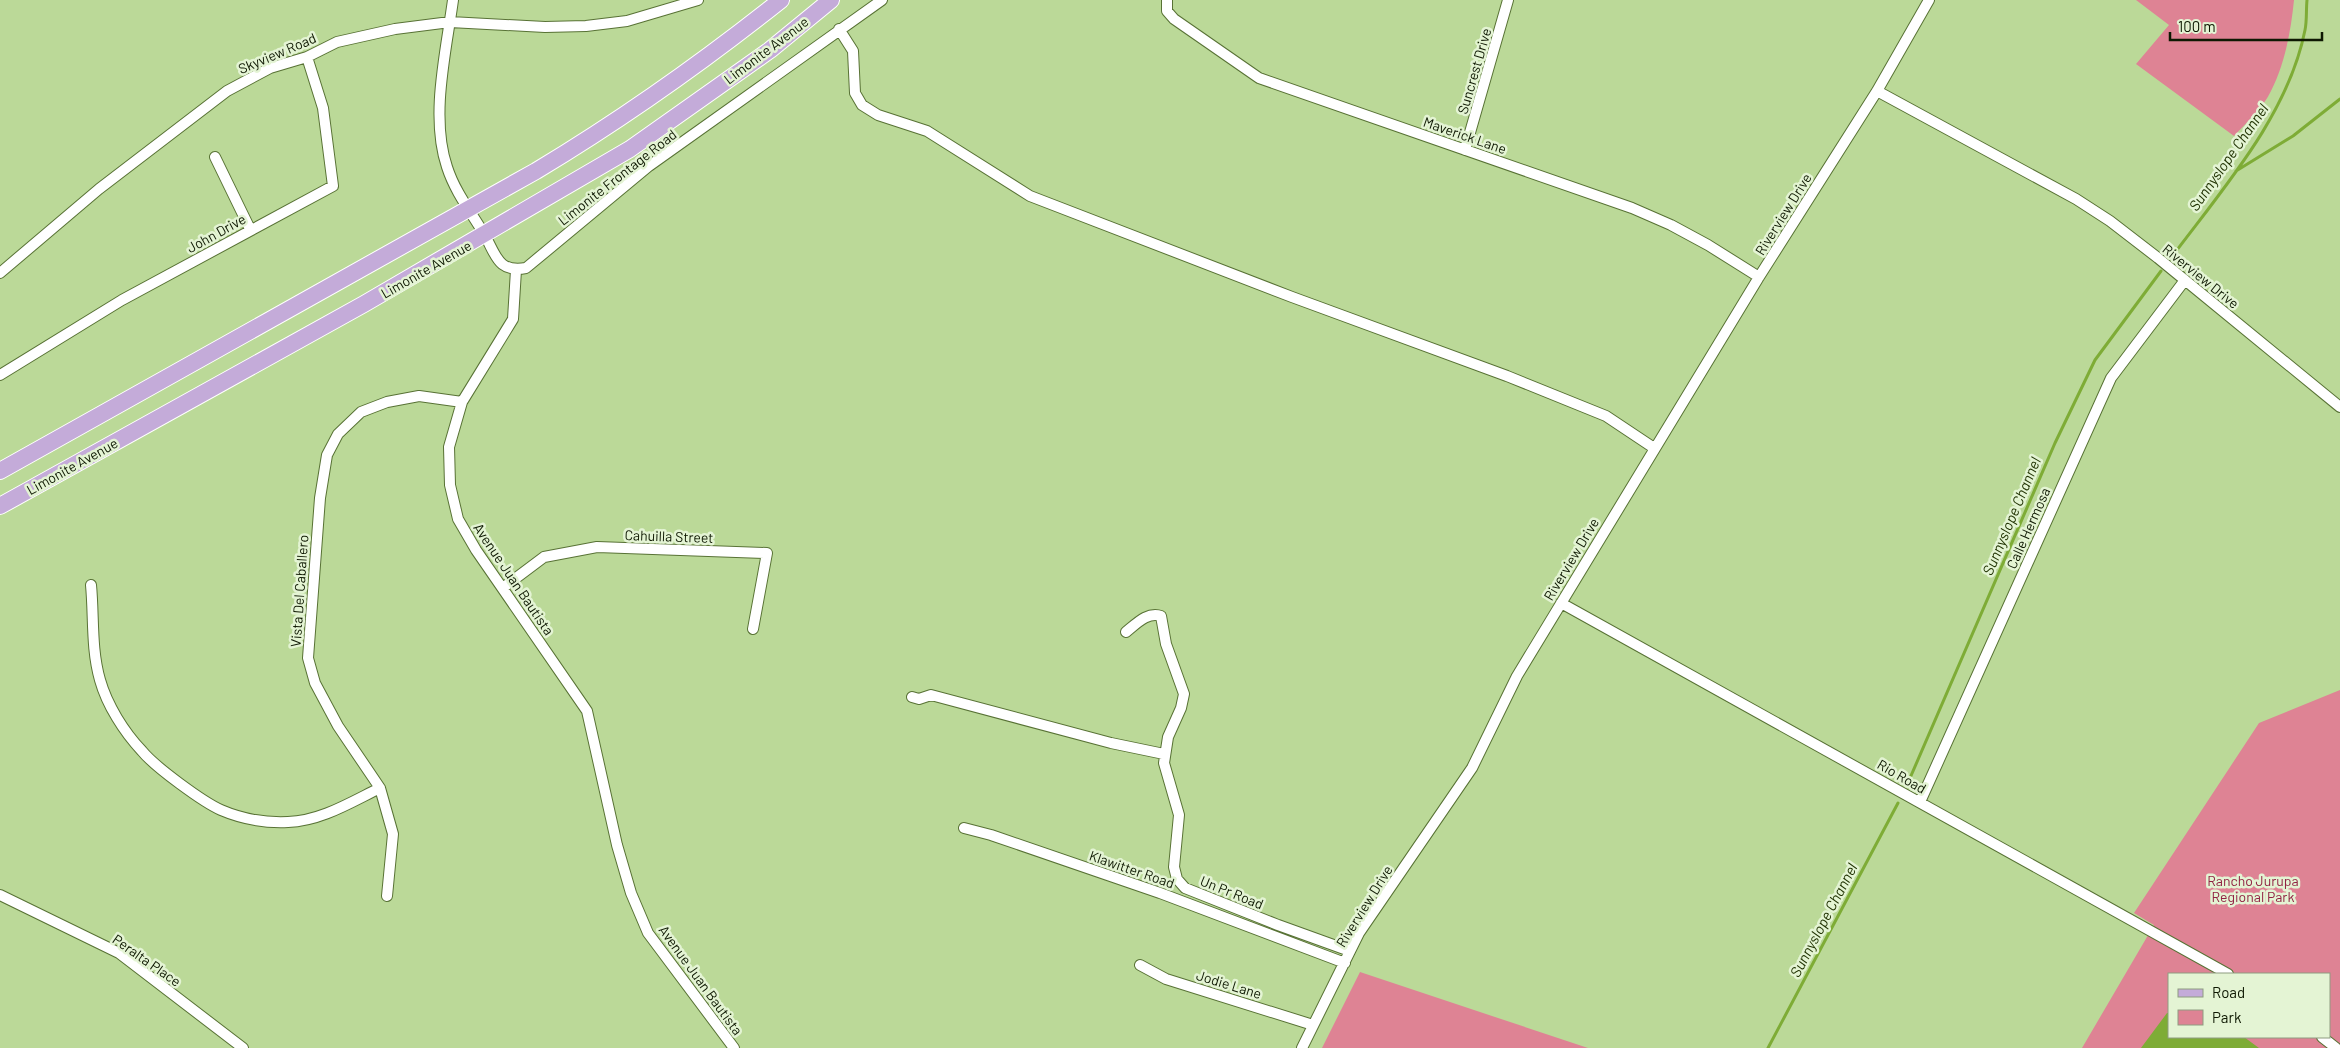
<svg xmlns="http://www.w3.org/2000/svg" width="2340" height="1048" font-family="Barlow,sans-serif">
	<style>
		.green { fill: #de8394; fill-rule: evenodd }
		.water { fill: #7eac36 }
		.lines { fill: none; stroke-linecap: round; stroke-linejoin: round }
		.stream { stroke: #7eac36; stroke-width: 3 }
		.street-casing { stroke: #587235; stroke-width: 12 }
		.primary-casing { stroke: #fff; stroke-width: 18 }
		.street { stroke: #fff; stroke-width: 10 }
		.primary { stroke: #c4abd9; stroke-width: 16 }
		.labels { text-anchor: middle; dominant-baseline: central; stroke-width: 5; stroke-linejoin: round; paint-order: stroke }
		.street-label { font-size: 14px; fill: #0e1802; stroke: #e4f4d4 }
		.park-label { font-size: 14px; fill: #902142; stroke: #e4f4d4 }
		.water-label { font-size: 15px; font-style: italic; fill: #223404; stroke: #e4f4d4 }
	</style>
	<rect width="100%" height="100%" fill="#bbd998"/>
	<!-- green -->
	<path class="green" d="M2136 0H2294C2291 30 2285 64 2271 91 2263 108 2247 122 2234 136L2136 64 2169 25Z
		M2340 690V1048H2082L2154 925 2134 913 2259 723ZM2169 974H2329V1037H2169Z
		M1360 972 1588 1048H1322Z"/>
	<!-- water -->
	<path class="water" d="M2167 1013H2169V1037H2244L2259 1048H2141Z"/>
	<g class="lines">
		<!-- stream -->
		<path class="stream" d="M2236 171 2293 136 2340 99
			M2168 262C2219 193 2288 117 2305 30 2307 21 2306 10 2307 0
			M1907 785 2055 443 2095 360 2161 271
			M1768 1048 1898 803"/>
		<defs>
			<path id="street" d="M453 0C446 52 430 117 447 167 455 192 471 212 484 234 496 254 497 273 526 268L649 166 882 0
				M1167 0V11L1174 19 1259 78 1632 208 1671 225 1708 245 1759 277
				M839 29 853 51 855 93 862 105 878 115 927 131 1030 196 1292 297 1507 376 1606 416 1654 448
				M1877 91 2076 199 2110 221 2158 258 2340 407
				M1465 150 1508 0
				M215 157 250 229
				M516 270 513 319 462 402 449 447 450 485 458 519 476 550 587 711 617 845 631 893 648 933 734 1048
				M0 273 99 189 227 91 270 68 307 57 337 42 395 29 450 22 545 27 586 26 627 21 698 0
				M0 375 122 300 333 186 323 108 307 57
				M91 585C94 616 91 649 100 680 107 705 124 732 142 751 155 767 203 802 221 810 242 819 266 823 288 822 321 821 351 802 380 788
				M504 587 544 557 597 547 767 553 753 629
				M1561 603 2228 974
				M1126 632C1136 624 1148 611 1161 616L1166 644 1184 694 1181 708 1168 737 1164 763 1179 815 1174 867 1177 879 1185 888 1278 925 1350 951
				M912 697 919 699 931 695 1111 743 1164 754
				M1920 802 2111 378 2185 280
				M964 828 991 835 1160 893 1345 963
				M0 895 119 953 243 1048
				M387 896 393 834 380 788 338 726 315 683 308 658 320 498 327 455 338 434 361 412 387 402 419 396 462 402
				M1140 965 1166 979 1313 1025
				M2322 1037 2336 1048
				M1302 1048 1359 933 1472 768 1517 676 1759 277 1877 91 1929 0"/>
			<path id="primary" d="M0 471 536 171C621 120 703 62 781 0
				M0 506 364 304 630 149 770 50 831 0"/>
		</defs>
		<!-- street casing -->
		<use href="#street" class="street-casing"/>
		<!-- primary casing -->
		<use href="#primary" class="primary-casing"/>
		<!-- street -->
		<use href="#street" class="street"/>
		<!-- primary -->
		<use href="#primary" class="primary"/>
	</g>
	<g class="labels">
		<!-- street labels -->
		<g class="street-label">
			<text transform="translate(766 50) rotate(-37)">Limonite Avenue</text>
			<text transform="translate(277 53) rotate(-23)">Skyview Road</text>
			<text transform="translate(1474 71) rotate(-74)">Suncrest Drive</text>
			<text transform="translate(1465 135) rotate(19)">Maverick Lane</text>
			<text transform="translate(617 177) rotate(-38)">Limonite Frontage Road</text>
			<text transform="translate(1783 214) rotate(-58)">Riverview Drive</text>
			<text transform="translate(216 233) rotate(-29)">John Drive</text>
			<text transform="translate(426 269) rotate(-30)">Limonite Avenue</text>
			<text transform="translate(2201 276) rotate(39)">Riverview Drive</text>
			<text transform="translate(72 466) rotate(-29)">Limonite Avenue</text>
			<text transform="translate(2028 528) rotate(-66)">Calle Hermosa</text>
			<text transform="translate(669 536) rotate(2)">Cahuilla Street</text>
			<text transform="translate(1571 559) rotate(-59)">Riverview Drive</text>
			<text transform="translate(514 579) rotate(56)">Avenue Juan Bautista</text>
			<text transform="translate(299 591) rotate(-86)">Vista Del Caballero</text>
			<text transform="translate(1902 776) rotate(30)">Rio Road</text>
			<text transform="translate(1132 869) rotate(19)">Klawitter Road</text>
			<text transform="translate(1232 892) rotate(22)">Un Pr Road</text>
			<text transform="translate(1364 906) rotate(-58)">Riverview Drive</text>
			<text transform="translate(147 960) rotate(35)">Peralta Place</text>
			<text transform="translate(701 980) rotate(54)">Avenue Juan Bautista</text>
			<text transform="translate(1229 984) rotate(17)">Jodie Lane</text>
		</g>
		<!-- park labels -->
		<g class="park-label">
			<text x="2253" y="880">Rancho Jurupa<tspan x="2253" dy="16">Regional Park</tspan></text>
		</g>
		<!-- water labels -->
		<g class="water-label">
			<text transform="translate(2228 157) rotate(-55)">Sunnyslope Channel</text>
			<text transform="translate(2011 516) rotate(-67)">Sunnyslope Channel</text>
			<text transform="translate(1823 920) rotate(-62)">Sunnyslope Channel</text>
		</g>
	</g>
	<!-- legend -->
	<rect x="2168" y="973" width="162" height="65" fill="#e4f4d4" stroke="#8e9c80"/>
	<rect x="2178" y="989" width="25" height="8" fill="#c4abd9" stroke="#8e9c80"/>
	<text x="2212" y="998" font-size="15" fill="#0e1802">Road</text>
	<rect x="2178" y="1010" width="25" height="15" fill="#de8394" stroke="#8e9c80"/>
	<text x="2212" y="1023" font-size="15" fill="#0e1802">Park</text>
	<!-- scale -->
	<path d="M2170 32v8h152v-8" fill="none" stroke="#0e1802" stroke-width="2.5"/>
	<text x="2178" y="32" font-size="15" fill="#0e1802" stroke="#e4f4d4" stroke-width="4" paint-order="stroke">100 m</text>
</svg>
